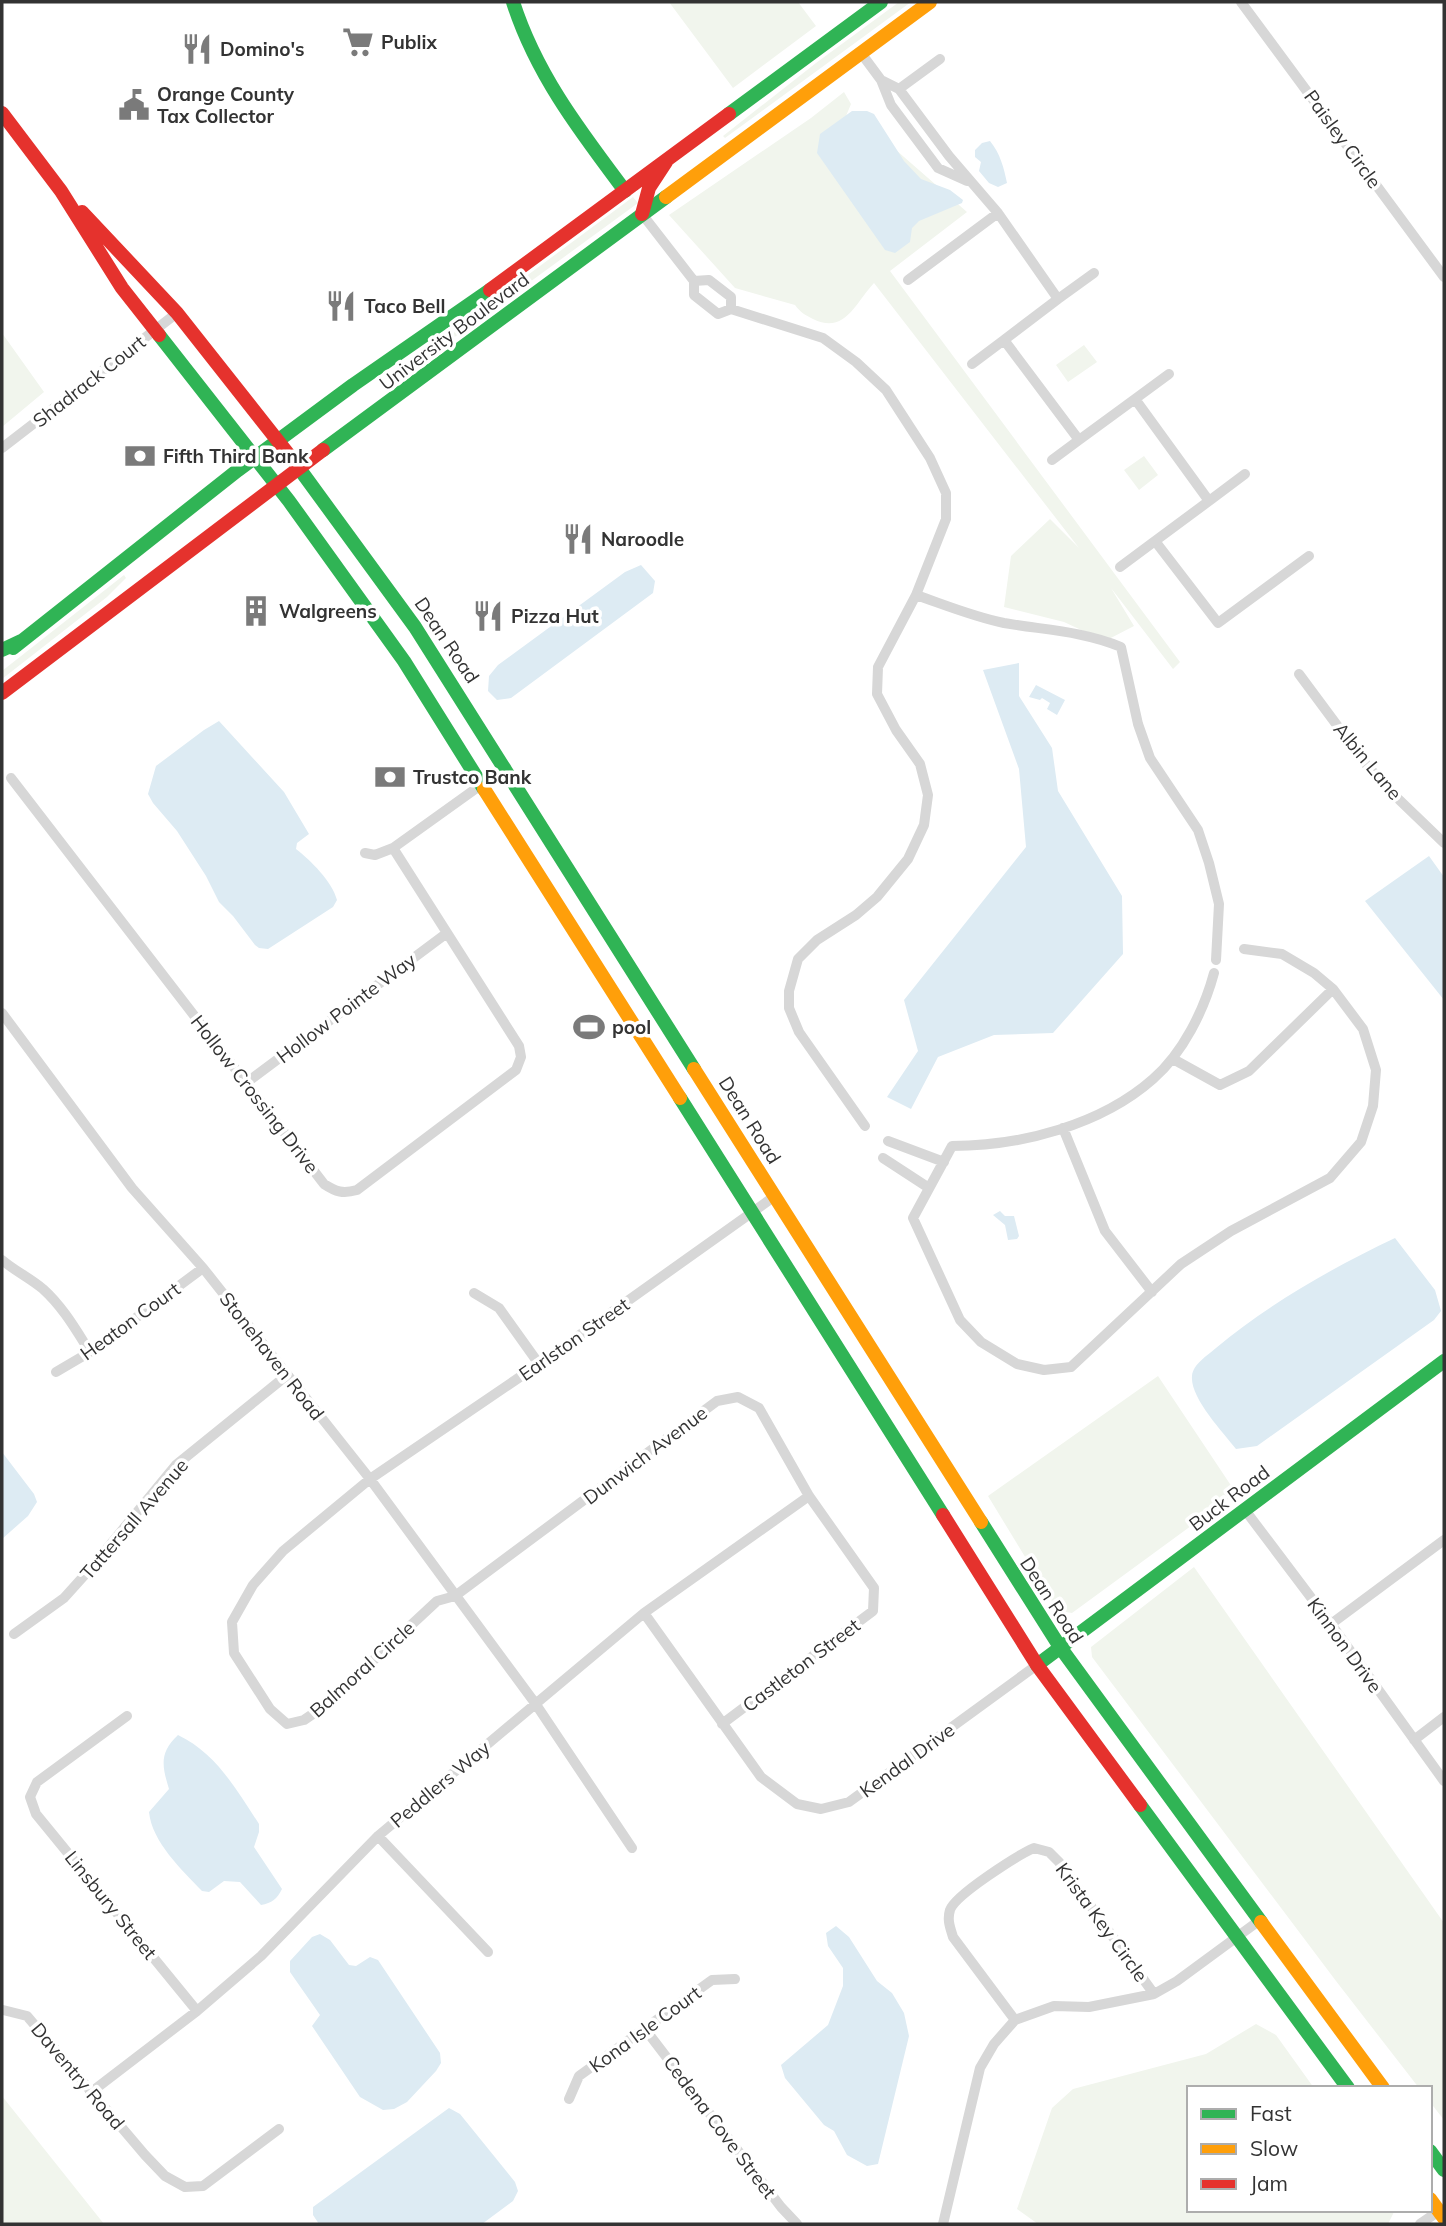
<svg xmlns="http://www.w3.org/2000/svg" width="1446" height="2226" font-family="Mulish,sans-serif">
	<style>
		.green { fill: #f1f5ed }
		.water { fill: #ddebf3 }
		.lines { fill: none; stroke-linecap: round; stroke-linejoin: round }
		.street { stroke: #d7d7d7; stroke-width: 10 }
		.fast { stroke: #30b455; stroke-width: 14 }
		.slow { stroke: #ff9f0a; stroke-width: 14 }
		.jam { stroke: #e5322d; stroke-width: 14 }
		.labels { text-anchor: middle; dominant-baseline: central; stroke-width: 7; stroke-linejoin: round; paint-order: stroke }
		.poi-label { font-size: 19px; font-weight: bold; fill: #333; stroke: #fff; text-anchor: start }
		.street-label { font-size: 19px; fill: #333; stroke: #fff }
	</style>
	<rect width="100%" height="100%" fill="#fff"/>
	<!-- green -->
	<path class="green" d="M669 2H798L816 26 733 88Z
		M899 2H911L725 138 723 136 816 63Z
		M844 92 851 104 846 116 896 150 967 212 890 271 1180 662 1173 669 1111 588 1134 626 1105 641 1064 622 1004 607 1011 556 1050 519 1079 548 874 283C855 303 845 335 813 319 805 315 800 312 795 305L735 288 669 215 811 118Z
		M633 197 638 203 430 355 429 353 494 300Z
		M2 333 44 392 2 427Z
		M1084 345 1097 362 1068 382 1056 365Z
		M1144 456 1158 475 1139 490 1124 470Z
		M124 575 126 578 107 597 2 679V671Z
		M1158 1376 1236 1493 1072 1613 1058 1611 988 1496Z
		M1194 1567 1444 1923V2120L1430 2102V2088H1419L1336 1981 1092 1657 1091 1647Z
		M1256 2024 1276 2035 1314 2088H1189V2210H1395L1388 2224H1038L1017 2209 1052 2108 1073 2089 1206 2054Z
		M2 2096 104 2224H2Z"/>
	<!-- water -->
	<path class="water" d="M852 111H867L874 114 904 161 921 179 950 190 963 200 962 203 919 221 912 228 910 242 895 253 885 250 817 153 820 134Z
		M990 141C1000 153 1004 168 1007 183L998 187 989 183 979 171 981 162 975 157V150L982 143Z
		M641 565 655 581 653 593 511 698 497 700 488 691 489 676 498 665 625 572Z
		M1019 663V696L1052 748 1058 791 1122 896 1123 954 1053 1033 994 1035 938 1057 911 1109 887 1097 918 1051 904 1000 1026 847 1019 769 983 670Z
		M1036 685 1065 700 1057 715 1047 709 1050 703 1042 698 1040 700 1029 697Z
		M219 721 284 792 309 834 297 843 296 849C311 861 332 881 337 900L333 907 268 949 259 948 255 945 233 916 219 902 206 876 177 831 153 803 148 794 156 766 204 730Z
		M1429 856 1444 877V1000L1365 901Z
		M1000 1211 1005 1216H1014L1019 1236 1017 1239 1008 1240 1005 1225 993 1215Z
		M1395 1238 1435 1290 1441 1311 1434 1320 1257 1446 1236 1449C1223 1432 1190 1398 1192 1376 1193 1364 1208 1355 1216 1348 1270 1303 1332 1268 1395 1238Z
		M2 1452 34 1494 37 1502 28 1516 2 1539Z
		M178 1735C216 1753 236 1789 259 1824V1832L254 1847 282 1889C277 1899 272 1903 261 1905L240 1882 224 1881 209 1892 202 1891C182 1870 152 1842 149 1812L169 1789C162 1766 159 1753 178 1735Z
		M836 1926 849 1937 877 1981 892 1993 904 2013 909 2036 878 2164 867 2166 847 2155 834 2131 824 2125 785 2078 781 2065 828 2025 843 1986V1968L828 1946 826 1933Z
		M320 1934 330 1940 349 1965 356 1966 370 1957 378 1960 440 2053 441 2063 436 2071 407 2102 394 2109 383 2110 360 2097 312 2026 320 2015 290 1972V1961L312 1937Z
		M449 2108 460 2114 515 2182 518 2191 513 2201 482 2224H319L313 2215V2207Z"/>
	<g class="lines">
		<!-- street -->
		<path class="street" d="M1241 2 1444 277
			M861 53 881 80 891 105 938 168 967 181
			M881 80 899 89 949 156 998 213 1058 299 1004 340 1079 440 1135 399 1209 501 1155 541 1218 623 1309 556
			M899 89 940 59
			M642 214 694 281
			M908 280 998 213
			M1058 299 1094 273
			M731 309V297L709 280 694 281V295L718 314 731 309 823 338 856 362 886 390 930 458 946 493V519L916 595 878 667 877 694 896 730 920 764 928 795 924 825 908 859 877 897 856 915 817 940 798 959 789 991V1008L799 1032 865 1126
			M972 364 1004 340
			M1135 399 1169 374
			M2 448 177 313
			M1052 460 1079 440
			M1209 501 1245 474
			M1120 567 1155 541
			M916 595C945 605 974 617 1004 623 1044 630 1083 631 1121 647L1138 724 1150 758 1198 830 1209 863 1219 904 1216 960
			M1299 674 1365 763 1389 790 1444 843
			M11 778 324 1184C336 1192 343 1194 357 1190L516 1070 521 1057 519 1046 393 848
			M365 853 375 855 393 848 506 767
			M1214 973C1204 1010 1183 1053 1153 1079 1101 1125 1021 1146 952 1146L913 1218 960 1320 981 1342 1017 1364 1044 1370 1071 1367 1181 1264 1231 1231 1330 1178 1361 1142 1373 1106 1376 1070 1363 1029 1333 989 1314 973 1282 954 1244 949
			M2 1013 132 1188 203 1268 370 1479 535 1703 632 1848
			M1173 1059 1220 1085 1249 1071 1333 989
			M246 1083 447 933
			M1063 1128 1105 1231 1152 1292
			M888 1141 944 1162
			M883 1158 929 1188
			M2 1260C15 1271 30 1278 43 1289 63 1307 76 1330 90 1352
			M474 1293 499 1308 539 1364
			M56 1372 90 1352 203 1268
			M1245 1510 1331 1624 1444 1781
			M644 1613 761 1777 797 1804 821 1809 849 1802 1037 1665
			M1331 1624 1444 1540
			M14 1634 64 1598 91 1568 176 1465 286 1376
			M127 1716 37 1782 30 1797 36 1814 197 2011
			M722 1724 873 1611 874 1588 809 1496 759 1408 738 1397 717 1401 455 1596 437 1601 323 1707 304 1720 287 1724 270 1709 234 1653 232 1622 253 1585 283 1551 370 1479 539 1364 775 1196
			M1414 1740 1444 1717
			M378 1836 488 1952
			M3 2010 27 2016 145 2155 165 2176 185 2187 203 2186 279 2129
			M1015 2020 953 1937C950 1927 947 1920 950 1910 955 1895 1018 1855 1034 1848L1049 1852 1059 1862 1154 1994
			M645 2029 781 2207 797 2224
			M90 2093 197 2011 261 1956 378 1836 644 1613 809 1496
			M569 2099 579 2076 712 1980 735 1979
			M943 2224 980 2068 994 2044 1015 2020 1054 2006 1089 2007 1154 1994 1177 1981 1260 1920
			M1420 2224 1439 2211"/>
		<!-- fast -->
		<path class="fast" d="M513 2C536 74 580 131 625 191
			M729 114 881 2
			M159 335 289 501 404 661 484 789
			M323 450 666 197
			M293 460 415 627 694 1069
			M13 648 238 470 353 385 490 290
			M2 650 21 641
			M680 1098 943 1515
			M981 1522 1060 1647 1261 1922
			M1037 1665 1444 1361
			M1140 1805 1348 2088
			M1430 2151 1444 2170"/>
		<!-- slow -->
		<path class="slow" d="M666 197 930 2
			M484 789 680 1098
			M694 1069 981 1522
			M1261 1922 1383 2088
			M1430 2199 1444 2218"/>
		<!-- jam -->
		<path class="jam" d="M2 113 61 191 122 288 159 335
			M82 212 177 313 293 460
			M642 214 649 188 666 162
			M490 290 729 114
			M2 693 323 450
			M943 1515 1037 1665 1140 1805"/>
	</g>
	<!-- icons -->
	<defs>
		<symbol id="supermarket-bare" viewBox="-9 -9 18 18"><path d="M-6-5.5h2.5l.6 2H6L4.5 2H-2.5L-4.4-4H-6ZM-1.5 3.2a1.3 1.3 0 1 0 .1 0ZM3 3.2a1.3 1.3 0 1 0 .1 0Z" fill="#7a7a7a" stroke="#fff" stroke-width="2.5" paint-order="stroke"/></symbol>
		<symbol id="restaurant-bare" viewBox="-9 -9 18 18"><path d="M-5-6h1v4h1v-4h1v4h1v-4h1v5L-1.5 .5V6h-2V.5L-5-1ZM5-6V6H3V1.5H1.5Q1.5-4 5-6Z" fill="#7a7a7a" stroke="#fff" stroke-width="2.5" paint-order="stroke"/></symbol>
		<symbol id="civic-bare" viewBox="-9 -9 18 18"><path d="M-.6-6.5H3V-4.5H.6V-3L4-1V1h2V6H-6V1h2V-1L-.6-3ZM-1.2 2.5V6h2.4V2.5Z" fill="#7a7a7a" stroke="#fff" stroke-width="2.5" paint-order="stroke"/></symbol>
		<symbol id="bank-bare" viewBox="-9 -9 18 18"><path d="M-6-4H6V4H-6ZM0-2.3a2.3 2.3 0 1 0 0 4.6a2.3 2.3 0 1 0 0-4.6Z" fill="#7a7a7a" stroke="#fff" stroke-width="2.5" paint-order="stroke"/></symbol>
		<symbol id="building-bare" viewBox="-9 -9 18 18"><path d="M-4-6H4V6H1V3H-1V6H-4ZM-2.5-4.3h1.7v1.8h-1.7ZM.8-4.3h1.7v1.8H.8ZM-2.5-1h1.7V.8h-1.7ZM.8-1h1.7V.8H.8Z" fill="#7a7a7a" stroke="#fff" stroke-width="2.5" paint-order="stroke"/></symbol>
		<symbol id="stadium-bare" viewBox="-9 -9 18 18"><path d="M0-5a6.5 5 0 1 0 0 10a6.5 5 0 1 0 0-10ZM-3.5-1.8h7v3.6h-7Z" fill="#7a7a7a" stroke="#fff" stroke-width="2.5" paint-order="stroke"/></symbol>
	</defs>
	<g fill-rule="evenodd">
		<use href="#supermarket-bare" x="336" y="20" width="44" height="44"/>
		<use href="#restaurant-bare" x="175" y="27" width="44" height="44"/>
		<use href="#civic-bare" x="112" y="83" width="44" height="44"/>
		<use href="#restaurant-bare" x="319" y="284" width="44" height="44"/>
		<use href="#bank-bare" x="118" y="434" width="44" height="44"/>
		<use href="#restaurant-bare" x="556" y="517" width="44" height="44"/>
		<use href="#building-bare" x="234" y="589" width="44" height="44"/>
		<use href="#restaurant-bare" x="466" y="594" width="44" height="44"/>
		<use href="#bank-bare" x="368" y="755" width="44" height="44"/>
		<use href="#stadium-bare" x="567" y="1005" width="44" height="44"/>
	</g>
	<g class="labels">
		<!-- poi labels -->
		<g class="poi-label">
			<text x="381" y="42">Publix</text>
			<text x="220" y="49">Domino's</text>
			<text x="157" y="94">Orange County<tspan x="157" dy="22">Tax Collector</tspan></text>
			<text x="364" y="306">Taco Bell</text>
			<text x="163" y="456">Fifth Third Bank</text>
			<text x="601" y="539">Naroodle</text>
			<text x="279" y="611">Walgreens</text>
			<text x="511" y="616">Pizza Hut</text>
			<text x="413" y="777">Trustco Bank</text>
			<text x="612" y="1027">pool</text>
		</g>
		<!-- street labels -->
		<g class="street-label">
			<text transform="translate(1343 139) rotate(54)">Paisley Circle</text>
			<text transform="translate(454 331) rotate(-37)">University Boulevard</text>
			<text transform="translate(89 381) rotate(-38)">Shadrack Court</text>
			<text transform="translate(447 640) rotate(56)">Dean Road</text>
			<text transform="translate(1368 761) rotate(50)">Albin Lane</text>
			<text transform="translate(346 1008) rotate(-37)">Hollow Pointe Way</text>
			<text transform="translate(255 1094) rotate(52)">Hollow Crossing Drive</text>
			<text transform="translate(750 1120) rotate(58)">Dean Road</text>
			<text transform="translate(130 1321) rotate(-36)">Heaton Court</text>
			<text transform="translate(574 1339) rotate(-35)">Earlston Street</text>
			<text transform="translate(272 1356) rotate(52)">Stonehaven Road</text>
			<text transform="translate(645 1455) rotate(-37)">Dunwich Avenue</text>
			<text transform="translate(1229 1498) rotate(-37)">Buck Road</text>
			<text transform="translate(134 1519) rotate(-49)">Tattersall Avenue</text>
			<text transform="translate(1052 1600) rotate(57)">Dean Road</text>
			<text transform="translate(1345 1645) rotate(54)">Kinnon Drive</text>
			<text transform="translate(801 1665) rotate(-37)">Castleton Street</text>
			<text transform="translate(362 1669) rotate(-42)">Balmoral Circle</text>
			<text transform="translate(907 1760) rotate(-36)">Kendal Drive</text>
			<text transform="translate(440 1784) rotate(-40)">Peddlers Way</text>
			<text transform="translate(111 1905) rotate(51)">Linsbury Street</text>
			<text transform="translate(1102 1922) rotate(54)">Krista Key Circle</text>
			<text transform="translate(645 2029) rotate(-36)">Kona Isle Court</text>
			<text transform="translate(78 2076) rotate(50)">Daventry Road</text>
			<text transform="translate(720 2127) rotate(53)">Cedena Cove Street</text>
		</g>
	</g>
	<!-- border -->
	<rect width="1446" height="2226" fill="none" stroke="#333333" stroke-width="7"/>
	<!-- legend -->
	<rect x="1187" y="2086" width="245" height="126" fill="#ffffff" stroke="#adadad" stroke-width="2"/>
	<rect x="1201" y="2109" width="35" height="10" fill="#30b455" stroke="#adadad" stroke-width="2"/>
	<text x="1250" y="2121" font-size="21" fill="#333333">Fast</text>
	<rect x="1201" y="2144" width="35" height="10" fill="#ff9f0a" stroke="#adadad" stroke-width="2"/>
	<text x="1250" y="2156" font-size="21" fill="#333333">Slow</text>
	<rect x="1201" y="2179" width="35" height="10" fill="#e5322d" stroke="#adadad" stroke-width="2"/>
	<text x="1250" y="2191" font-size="21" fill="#333333">Jam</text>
</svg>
